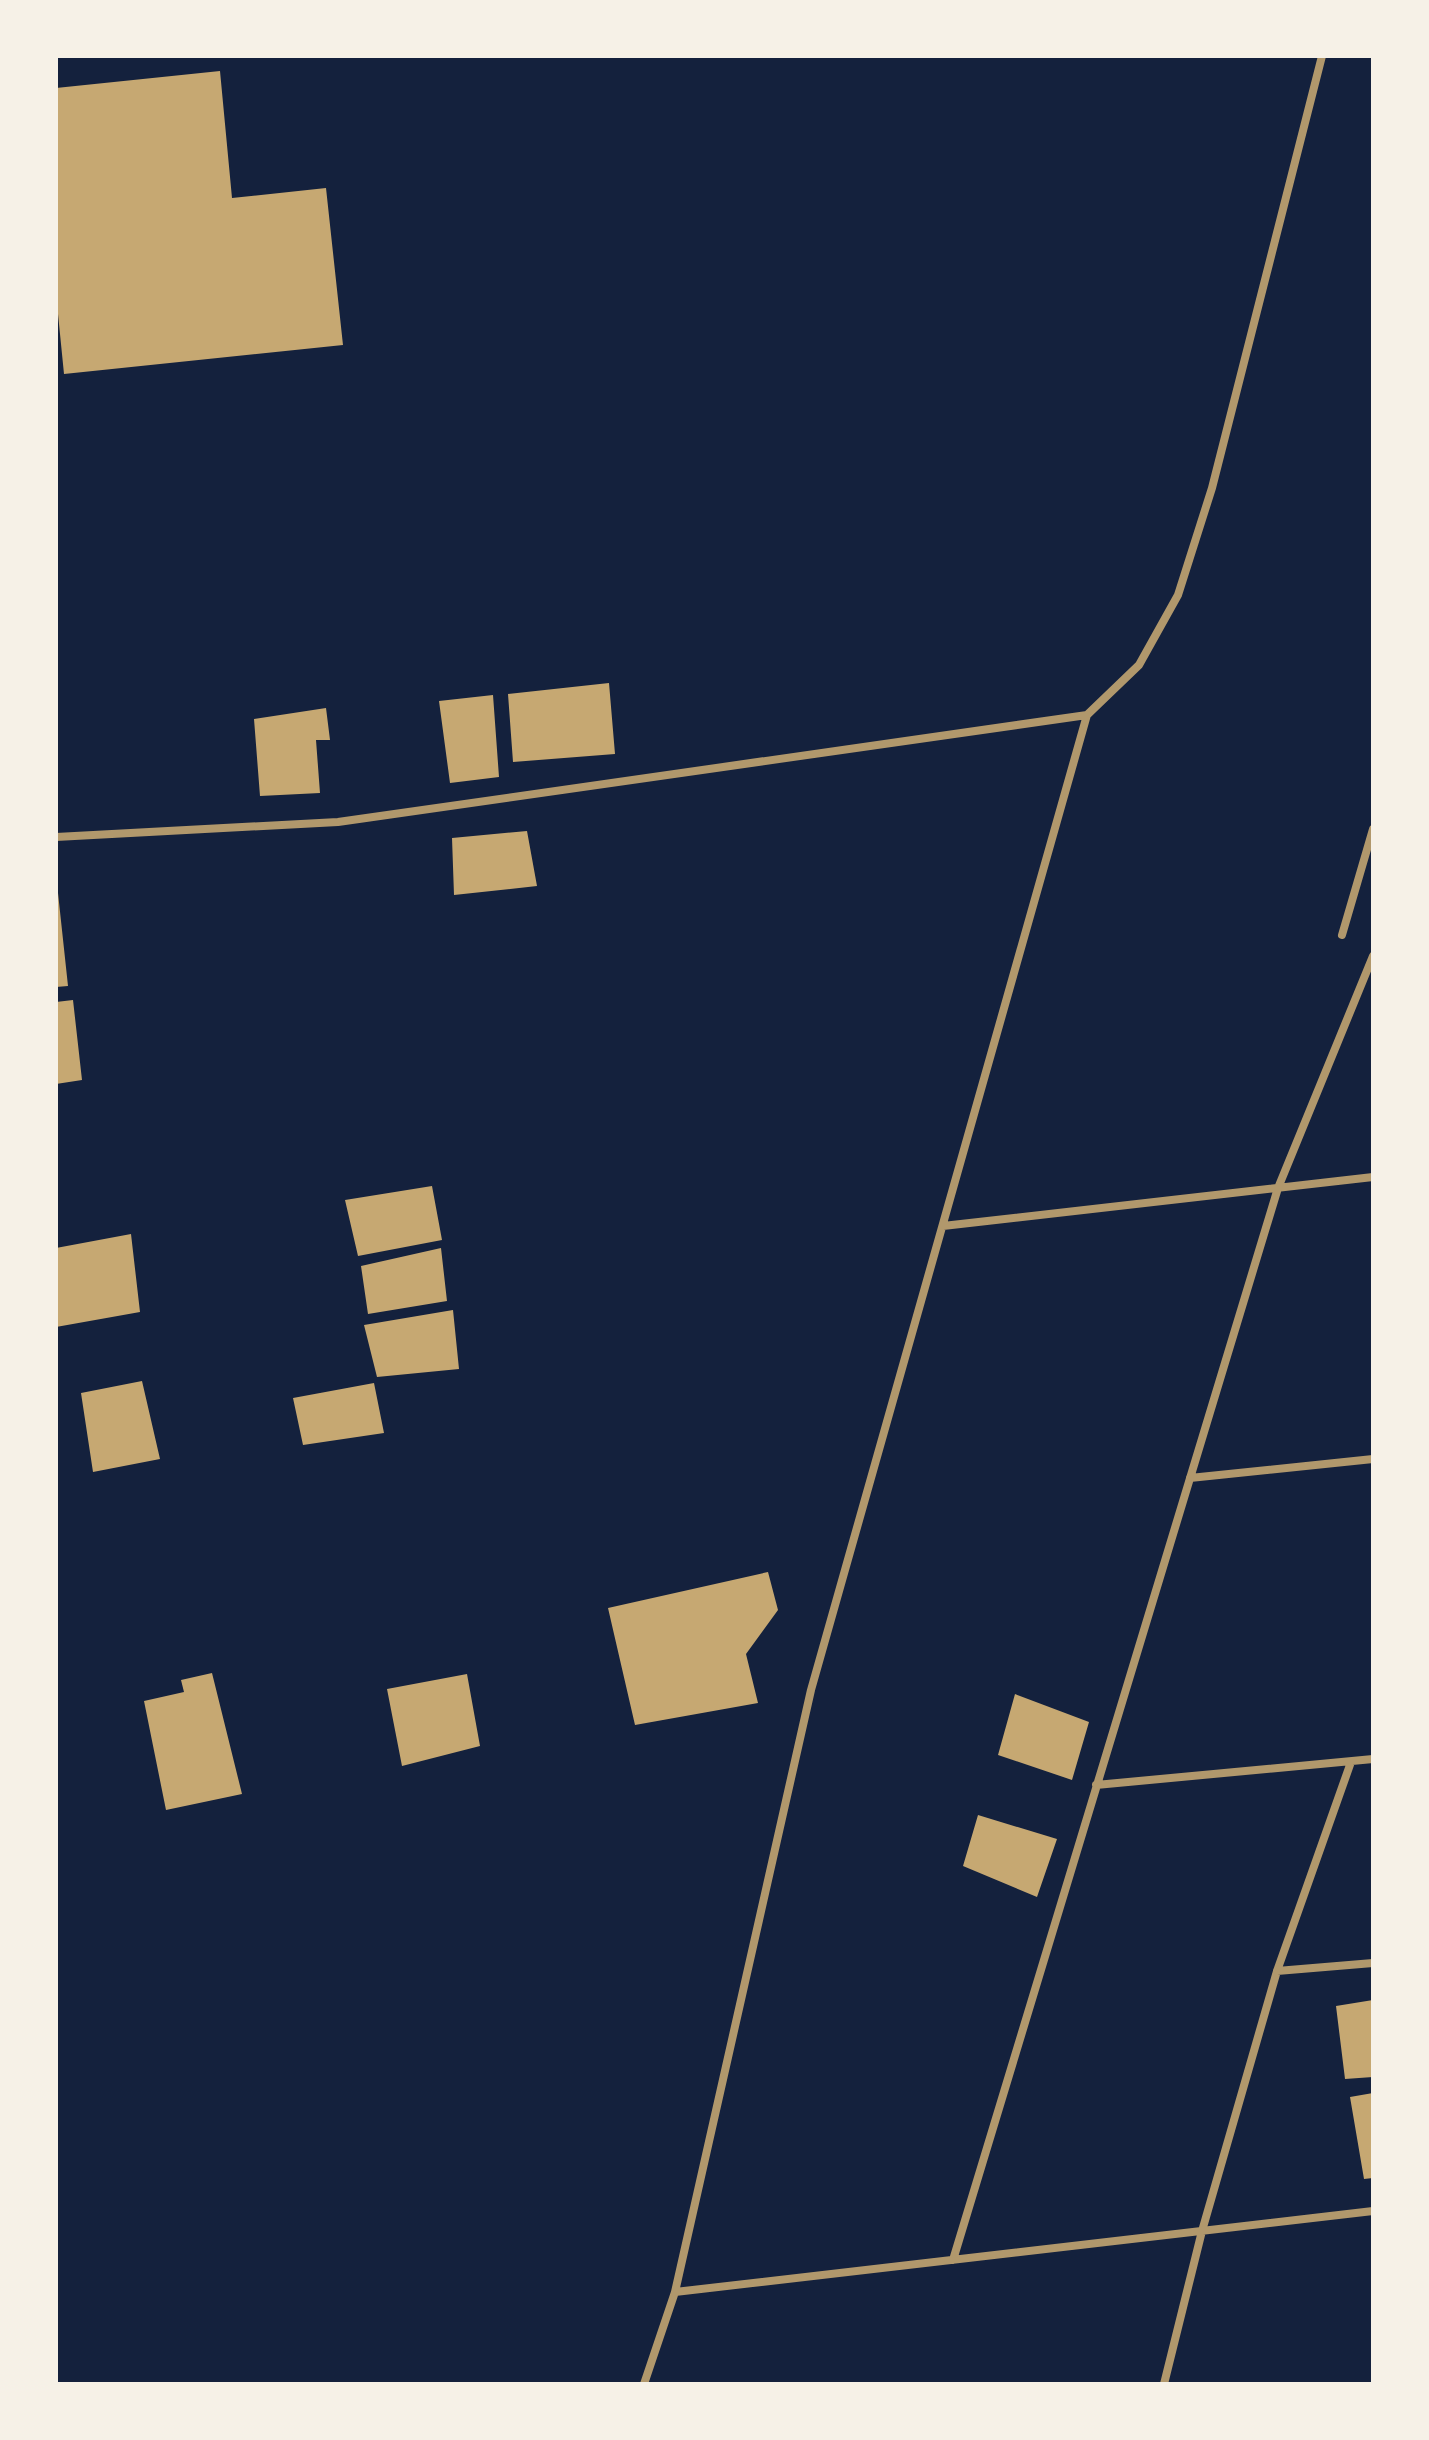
<svg xmlns="http://www.w3.org/2000/svg" width="1429" height="2440" font-family="'Titillium Web',sans-serif">
	<style>
		.building { fill: #c6a872 }
		.lines { fill: none; stroke-linecap: round; stroke-linejoin: round }
		.minor { stroke: #b1986c; stroke-width: 8 }
	</style>
	<rect width="100%" height="100%" fill="#14213d"/>
	<!-- building -->
	<path class="building" d="M220 71 232 198 326 188 343 345 64 374 56 294V88Z
		M609 683 615 754 513 762 508 694Z
		M493 695 499 777 450 783 439 701Z
		M326 708 330 740H316L320 793 260 796 254 719Z
		M527 831 537 886 454 895 452 838Z
		M56 893H58L68 986 56 987Z
		M73 1000 82 1080 56 1084V1002Z
		M432 1186 442 1240 358 1256 345 1200Z
		M131 1234 140 1312 56 1327V1248Z
		M441 1248 447 1301 368 1314 361 1266Z
		M453 1310 459 1369 377 1377 364 1325Z
		M142 1381 160 1459 93 1472 81 1393Z
		M374 1383 384 1433 303 1445 293 1398Z
		M768 1572 778 1610 746 1654 758 1703 635 1725 608 1608Z
		M212 1673 242 1794 166 1810 144 1701 184 1692 181 1680Z
		M467 1674 480 1746 402 1766 387 1689Z
		M1015 1694 1089 1722 1072 1780 998 1755Z
		M978 1815 1057 1839 1037 1897 963 1866Z
		M1373 2000V2077L1345 2079 1336 2006Z
		M1373 2093V2178L1364 2179 1350 2097Z"/>
	<g class="lines">
		<!-- minor -->
		<path class="minor" d="M1322 56 1212 488 1178 595 1139 665 1087 715 811 1690 675 2292 1373 2211
			M56 837 338 822 1087 715
			M1342 935 1373 829
			M943 1226 1373 1177
			M1190 1478 1373 1459
			M1096 1785 1373 1759
			M1277 1971 1373 1963
			M953 2260 1278 1188 1373 956
			M644 2384 675 2292
			M1164 2384 1202 2231 1277 1971 1351 1762"/>
	</g>
	<!-- border -->
	<rect width="1429" height="2440" fill="none" stroke="#f6f1e7" stroke-width="116"/>
</svg>
